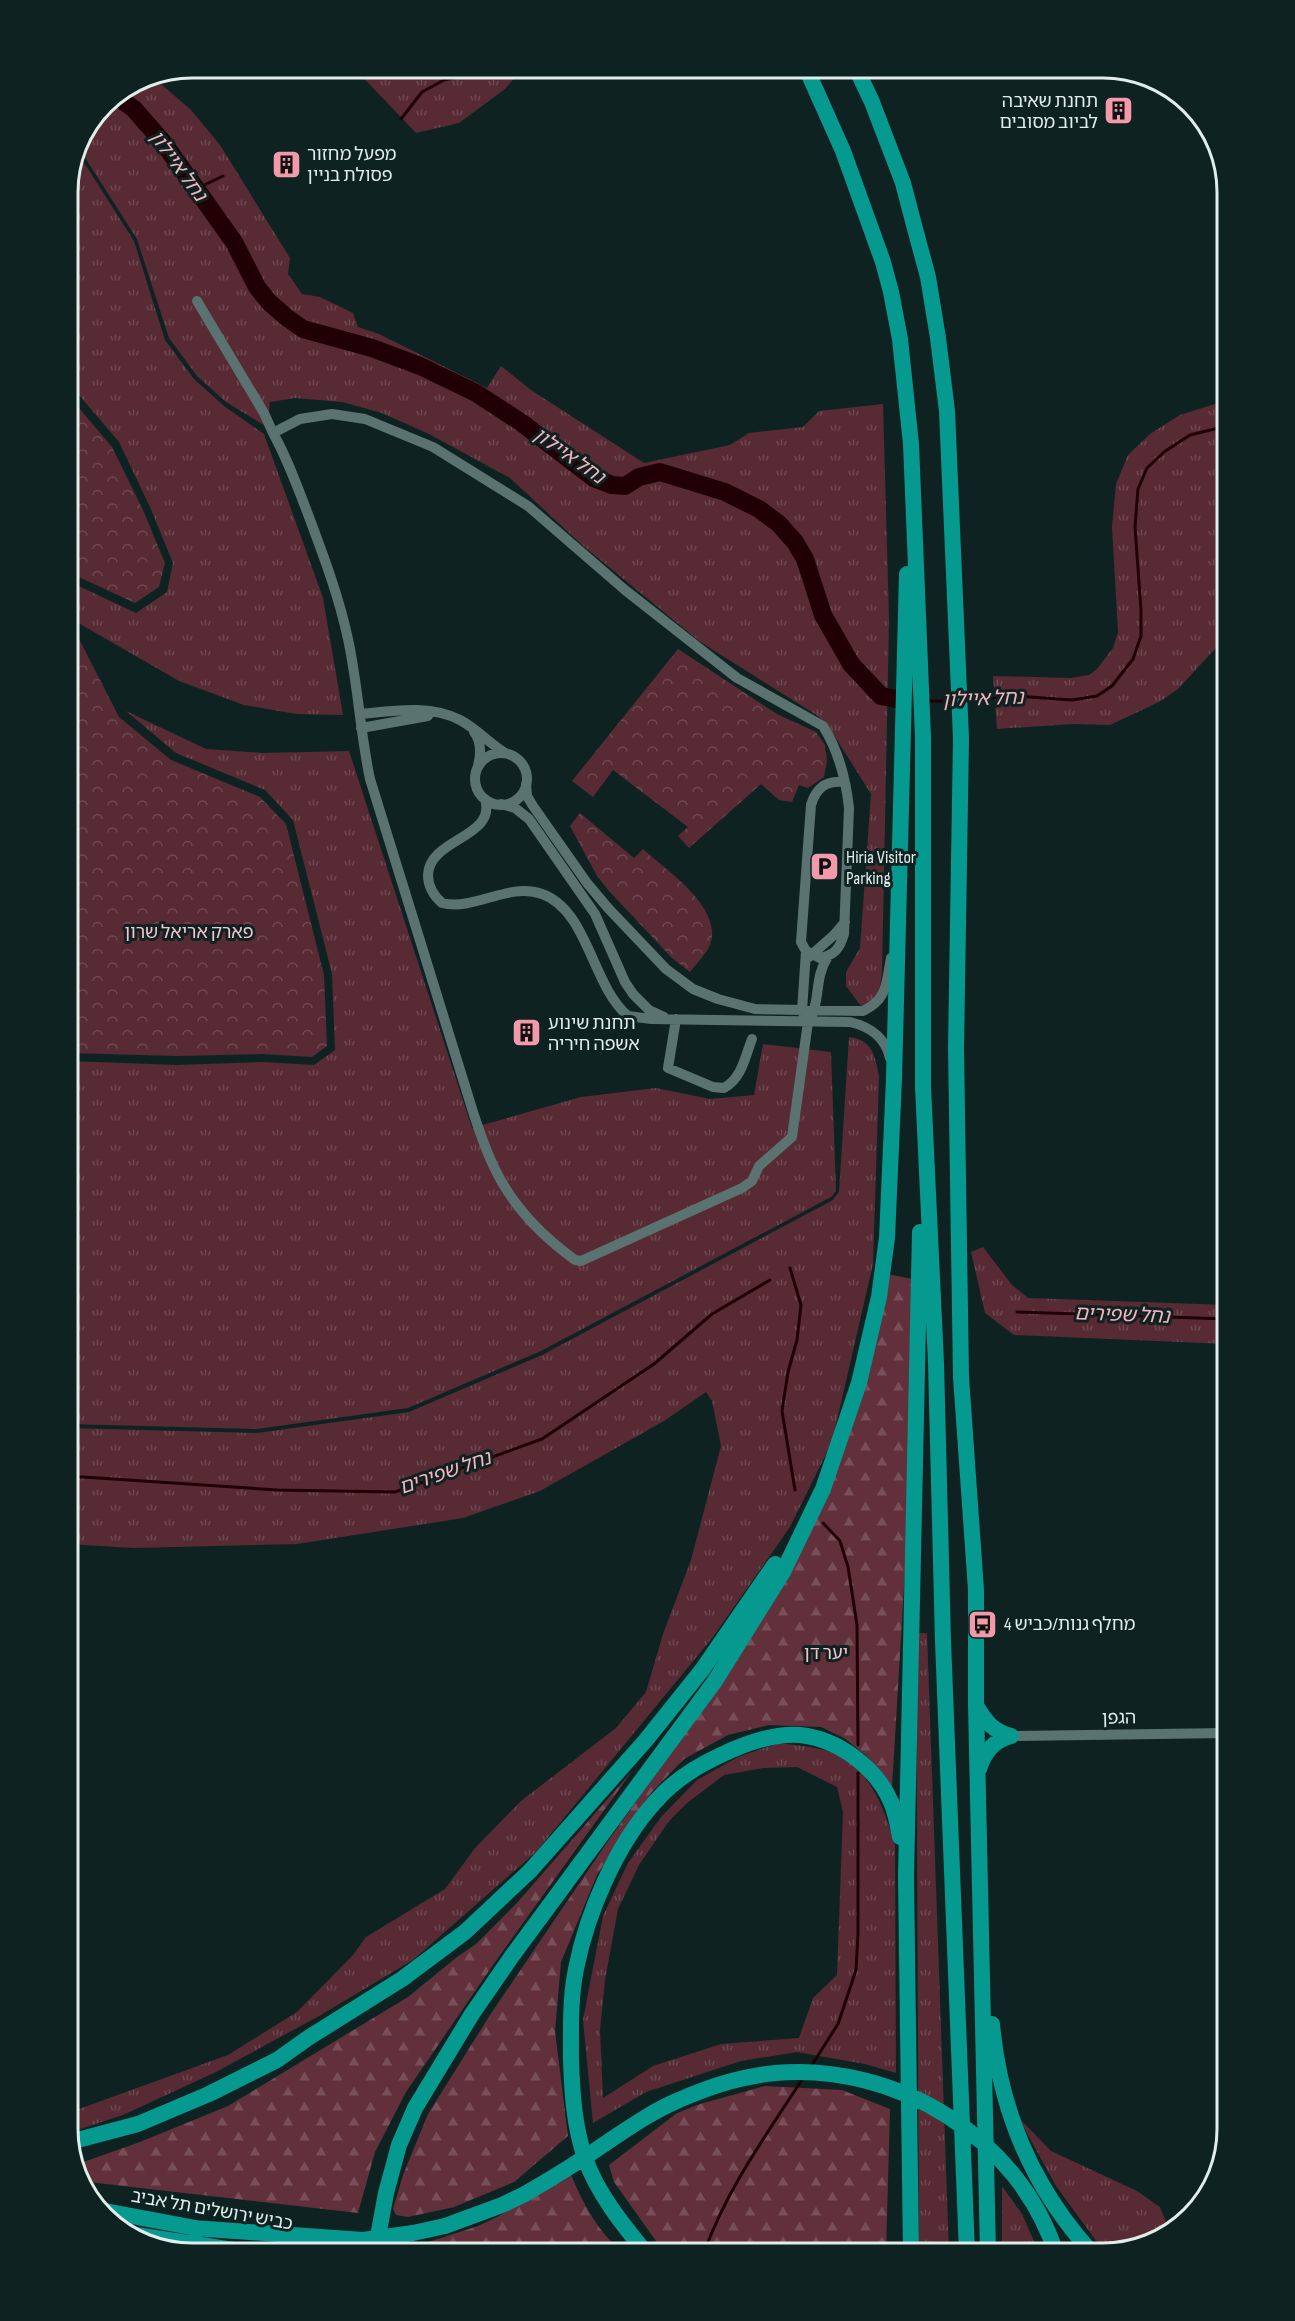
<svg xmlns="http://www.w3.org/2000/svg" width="1295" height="2321" font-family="'Sofia Sans Condensed','Noto Sans Hebrew',sans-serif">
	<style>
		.grass { fill: url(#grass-tufts); fill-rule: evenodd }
		.forest { fill: url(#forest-firs) }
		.park { fill: url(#park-crowns) }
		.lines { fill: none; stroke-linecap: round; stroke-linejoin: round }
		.stream { stroke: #200005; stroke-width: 3 }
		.river { stroke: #200005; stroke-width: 18 }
		.minor { stroke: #5b7370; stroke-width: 10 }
		.highway { stroke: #059990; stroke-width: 16 }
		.labels { text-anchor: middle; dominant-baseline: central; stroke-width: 6; stroke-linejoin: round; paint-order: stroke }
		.poi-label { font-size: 18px; fill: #e0edeb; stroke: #0e2321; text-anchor: start }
		.park-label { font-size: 18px; fill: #f8c3cb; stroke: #0e2321 }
		.street-label { font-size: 18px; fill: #e0edeb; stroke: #0e2321 }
		.water-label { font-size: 20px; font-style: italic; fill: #f8b2be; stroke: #0e2321 }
		.rim { fill: none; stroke: #e0edeb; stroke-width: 3 }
	</style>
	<defs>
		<pattern id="grass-tufts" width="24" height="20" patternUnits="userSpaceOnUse" patternTransform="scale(1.5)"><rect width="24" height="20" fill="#572a34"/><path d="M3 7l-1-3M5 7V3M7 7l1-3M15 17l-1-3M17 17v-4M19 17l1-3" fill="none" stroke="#6f4952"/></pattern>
		<pattern id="forest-firs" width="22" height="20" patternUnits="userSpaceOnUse" patternTransform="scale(1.5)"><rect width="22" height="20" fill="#62303b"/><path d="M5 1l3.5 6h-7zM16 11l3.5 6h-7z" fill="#784e58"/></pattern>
		<pattern id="park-crowns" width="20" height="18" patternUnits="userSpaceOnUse" patternTransform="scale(1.5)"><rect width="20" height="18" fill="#572a34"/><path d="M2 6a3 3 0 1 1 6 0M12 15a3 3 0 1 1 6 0" fill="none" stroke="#6f4952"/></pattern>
	</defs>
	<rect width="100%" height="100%" fill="#0e2321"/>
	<!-- grass -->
	<path class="grass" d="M354 68H523L505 89 459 123 416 133Z
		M167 72 161 84 191 110 220 145 290 258 288 274 302 294 320 297 353 313 358 327 379 334 487 388 501 366 531 390 644 463 730 445 749 433 803 427 819 411 883 404 889 619 882 973 879 993 875 1000 861 1006 846 986V972L860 948 871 794 827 724 815 714 699 641 581 544 510 478 429 434 382 413 342 402 295 398 270 402 267 427 226 402 197 376 169 338 137 239 77 145 104 104 145 77Z
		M76 150 134 241 165 340 194 379 224 406 264 434 323 598 343 715 297 714 244 705 179 681 68 617V581L136 613 167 592 173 563 150 507 119 442 68 382V184Z
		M1227 403V513C1213 526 1211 554 1227 567V633L1224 639 1178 689 1159 702 1110 725 1073 724 997 729 993 676 1071 678 1089 675 1097 669 1113 648 1118 632 1112 527 1116 484 1128 455 1150 434 1180 415 1215 404Z
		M126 711 206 749 263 753 349 751 472 1128 581 1097 656 1088 710 1099 754 1095 763 1044 831 1052 836 1191 831 1197 541 1351 408 1408 257 1429 68 1424V1061L177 1065 262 1062 314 1065 335 1050 332 974 293 820 265 790 176 753Z
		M849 1037C873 1040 875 1056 879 1076L873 1264 832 1442 790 1527 713 1637 536 1852 413 1960 319 2016 216 2072 123 2115 68 2133V2113L228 2055 297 2012 353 1955 366 1937 445 1889 475 1848 521 1801 616 1728 646 1692 663 1634 691 1560 721 1446 712 1401 706 1392 664 1421 540 1491 463 1518 297 1544 134 1548 68 1544V1428L257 1433 409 1412 542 1355 833 1200 839 1192Z
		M983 1247 1012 1285 1028 1298 1227 1305V1344L1014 1335 985 1313 971 1252Z
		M916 1633H927L949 2253H919Z
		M779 1743C800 1746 829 1747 847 1760 874 1779 886 1814 895 1845L896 2073 865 2064 797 2052 741 2061 646 2092 593 2123 583 2020 603 1916 628 1863 661 1817 697 1780 738 1757ZM797 1767 837 1787 843 1812 837 1975 813 1998 799 2038 721 2044 653 2066 603 2098 600 2030 605 1980 618 1909 639 1865 669 1821 687 1803 724 1775 763 1768Z
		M1018 2117 1051 2151 1137 2191 1160 2207 1169 2229 1151 2244 1105 2253 1056 2186Z
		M1002 2186 1022 2214 1039 2253H1002Z"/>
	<!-- forest -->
	<path class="forest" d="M887 1274 912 1279 906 1554 892 1787 868 1757 844 1738 821 1727 769 1725 728 1735 684 1759 651 1793 597 1875 561 1962 555 2031 568 2136 514 2182 454 2207 408 2217 396 2215 393 2209 403 2175 428 2114 490 2015 608 1841 693 1722 792 1566Z
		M633 1770 493 1965 406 2092 375 2152 358 2213 80 2181 77 2177 75 2165 140 2142 228 2106 408 1997 457 1957 476 1944 516 1904Z
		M765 2086 842 2090 890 2109 886 2253H669L661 2248 614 2182 609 2165 677 2113 700 2104Z
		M571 2175C583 2204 599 2233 623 2253H465L419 2245 478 2226 497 2217Z"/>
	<!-- park -->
	<path class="park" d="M68 395 112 447 143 510 165 563 159 587 135 603 68 572Z
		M68 630 78 637 119 717 171 760 260 797 286 824 324 975 327 1046 312 1057 262 1054 177 1056 68 1053Z
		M678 649 777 714 816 732 825 745 827 761 824 777 808 788 799 785 792 802 779 800 761 784 689 848 678 836 688 827 613 770 593 797 572 781Z
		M580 813 634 858 643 849C666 870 724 908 710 945 706 954 696 964 690 972L672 958 609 891 597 876 570 826Z"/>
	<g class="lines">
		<!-- stream -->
		<path class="stream" d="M401 119 422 92 444 80 496 68
			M196 189 223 176
			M966 700 1016 696 1072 700 1097 696 1112 686 1133 659 1141 636V610L1135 527 1138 489 1147 468 1164 452 1190 435 1227 426
			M927 701H953
			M790 1268 801 1305 797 1340 788 1372 782 1411 795 1490
			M1017 1312 1227 1319
			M68 1476 277 1490 395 1492 542 1439 654 1364 712 1314 770 1280
			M823 1523 840 1541 848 1567 857 1625 858 1745
			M810 2068 838 2024 856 1970 858 1934V1773
			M704 2253C726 2190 767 2134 803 2078"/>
		<!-- river -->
		<path class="river" d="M116 96 134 109 162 141 234 242 257 287 269 302 286 317 303 329 372 348 420 366 476 393 522 423 594 478 612 485 625 486 639 477 660 472 725 492 759 509 779 524 795 542 805 559 823 615 851 664 881 696 896 699"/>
		<!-- minor -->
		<path class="minor" d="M197 301 264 413 273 433
			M360 714C392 711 430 704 460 720 477 729 489 743 505 753
			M361 728 428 716
			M474 732C482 742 481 754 478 766
			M475 779a26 26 0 1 1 52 0a26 26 0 1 1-52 0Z
			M526 784 527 796 533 806 587 883 608 908 666 969 693 989 718 999 755 1009 863 1011C888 999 886 983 891 958
			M485 799C497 838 429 838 428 875 428 887 433 895 442 903 475 911 508 882 542 894 588 910 592 986 628 1016L651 1019 850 1022C871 1027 885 1037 890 1058
			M501 804 515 808 529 819 595 914 625 982 633 994 649 1010 664 1017
			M806 951 802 1011 808 1022C822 1000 813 980 828 956
			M809 957 834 935 845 922
			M676 1019 668 1068 713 1087 724 1088C742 1078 745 1057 752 1039
			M808 1022 792 1137 759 1166 752 1181 742 1188 581 1261 575 1260C542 1236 511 1204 494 1167 486 1151 480 1133 474 1115L370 779C360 732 358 685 348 639 339 597 324 557 309 517 298 488 288 460 273 433L300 419 332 414 365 419 433 447 528 506 625 590 737 678 823 726C838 750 846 780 849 808L844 934C840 948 835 955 820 958L806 951 801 942 811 805C816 788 826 780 844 782
			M1011 1736 1227 1733"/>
		<!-- highway -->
		<path class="highway" d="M806 68 843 151 883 262 891 292 900 339 911 444 923 738V1087L936 1363 943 1641 967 2253
			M856 68 872 102 903 183 914 225 928 277 938 338 947 411 961 738 956 1048 961 1377 976 1590V1705L988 2253
			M977 1707C986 1722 993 1731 1011 1736
			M979 1769C984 1753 994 1740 1011 1736
			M992 2024C1000 2112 1033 2188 1092 2253
			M70 2142 138 2124 209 2094 277 2060 308 2038 402 1979 465 1932 530 1871 646 1740 702 1670 775 1564
			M105 2211 201 2229
			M193 2228 363 2240 413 2233 445 2226 502 2205 523 2195C553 2178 583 2159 612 2139 633 2125 655 2110 679 2100 708 2087 743 2076 775 2073 897 2063 1018 2137 1056 2253
			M123 2233 253 2253
			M292 2244 347 2253
			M375 2253 386 2193 399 2145 415 2108 472 2014 512 1956 715 1681 783 1572 823 1489 859 1383 879 1297 887 1238 894 1079 907 574
			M646 2253C623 2225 597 2193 585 2158 574 2126 572 2092 571 2059 571 2029 570 1998 576 1969 587 1913 616 1845 655 1802 672 1782 697 1766 721 1755 744 1744 773 1733 800 1735 838 1739 876 1767 891 1802 896 1813 898 1826 900 1837
			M911 2253 906 1877 920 1232"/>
	</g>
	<!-- icons -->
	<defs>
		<symbol id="building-square" viewBox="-11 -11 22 22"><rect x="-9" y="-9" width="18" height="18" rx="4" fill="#f39aaa" stroke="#0e2321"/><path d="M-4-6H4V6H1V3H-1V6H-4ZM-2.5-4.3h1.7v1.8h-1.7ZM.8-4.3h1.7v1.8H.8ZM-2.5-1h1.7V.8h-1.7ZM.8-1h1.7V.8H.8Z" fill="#111"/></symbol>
		<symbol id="parking-square" viewBox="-11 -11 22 22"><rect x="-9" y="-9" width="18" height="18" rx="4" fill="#f39aaa" stroke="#0e2321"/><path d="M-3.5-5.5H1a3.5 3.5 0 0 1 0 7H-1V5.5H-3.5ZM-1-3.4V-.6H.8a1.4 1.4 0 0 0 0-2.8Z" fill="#111"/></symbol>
		<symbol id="bus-square" viewBox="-11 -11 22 22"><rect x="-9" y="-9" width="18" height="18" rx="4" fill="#f39aaa" stroke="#0e2321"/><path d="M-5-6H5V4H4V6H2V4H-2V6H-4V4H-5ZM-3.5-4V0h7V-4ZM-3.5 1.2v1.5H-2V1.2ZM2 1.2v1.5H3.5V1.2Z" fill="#111"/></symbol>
	</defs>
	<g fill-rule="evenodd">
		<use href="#building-square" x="1102" y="94" width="33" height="33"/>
		<use href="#building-square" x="270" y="148" width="33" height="33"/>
		<use href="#parking-square" x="808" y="850" width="33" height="33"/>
		<use href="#building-square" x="510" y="1016" width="33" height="33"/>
		<use href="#bus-square" x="966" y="1608" width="33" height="33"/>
	</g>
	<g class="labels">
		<!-- poi labels -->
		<g class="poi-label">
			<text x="1098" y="101" text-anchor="end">תחנת שאיבה<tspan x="1098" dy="21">לביוב מסובים</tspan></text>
			<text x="307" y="154">מפעל מחזור<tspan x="307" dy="21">פסולת בניין</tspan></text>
			<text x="846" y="857">Hiria Visitor<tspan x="846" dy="21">Parking</tspan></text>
			<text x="548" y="1023">תחנת שינוע<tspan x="548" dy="21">אשפה חיריה</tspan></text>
			<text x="1004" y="1624">מחלף גנות/כביש 4</text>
		</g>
		<!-- park labels -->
		<g class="park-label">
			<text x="189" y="932">פארק אריאל שרון</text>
			<text x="826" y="1653">יער דן</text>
		</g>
		<!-- street labels -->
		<g class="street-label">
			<text transform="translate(1119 1718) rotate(-1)">הגפן</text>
			<text transform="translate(212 2210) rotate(10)">כביש ירושלים תל אביב</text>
		</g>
		<!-- water labels -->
		<g class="water-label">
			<text transform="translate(178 166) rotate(54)">נחל איילון</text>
			<text transform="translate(569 456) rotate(35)">נחל איילון</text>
			<text transform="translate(983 699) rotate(-2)">נחל איילון</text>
			<text transform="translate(1122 1315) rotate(2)">נחל שפירים</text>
			<text transform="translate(445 1473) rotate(-19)">נחל שפירים</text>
		</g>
	</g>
	<!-- crop -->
	<path d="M0 0H1295V2321H0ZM192 78H1103A114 114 0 0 1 1217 192V2129A114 114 0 0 1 1103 2243H192A114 114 0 0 1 78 2129V192A114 114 0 0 1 192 78Z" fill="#0e2321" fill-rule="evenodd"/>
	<path class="rim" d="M192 78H1103A114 114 0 0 1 1217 192V2129A114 114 0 0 1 1103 2243H192A114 114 0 0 1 78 2129V192A114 114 0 0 1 192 78Z"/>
</svg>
